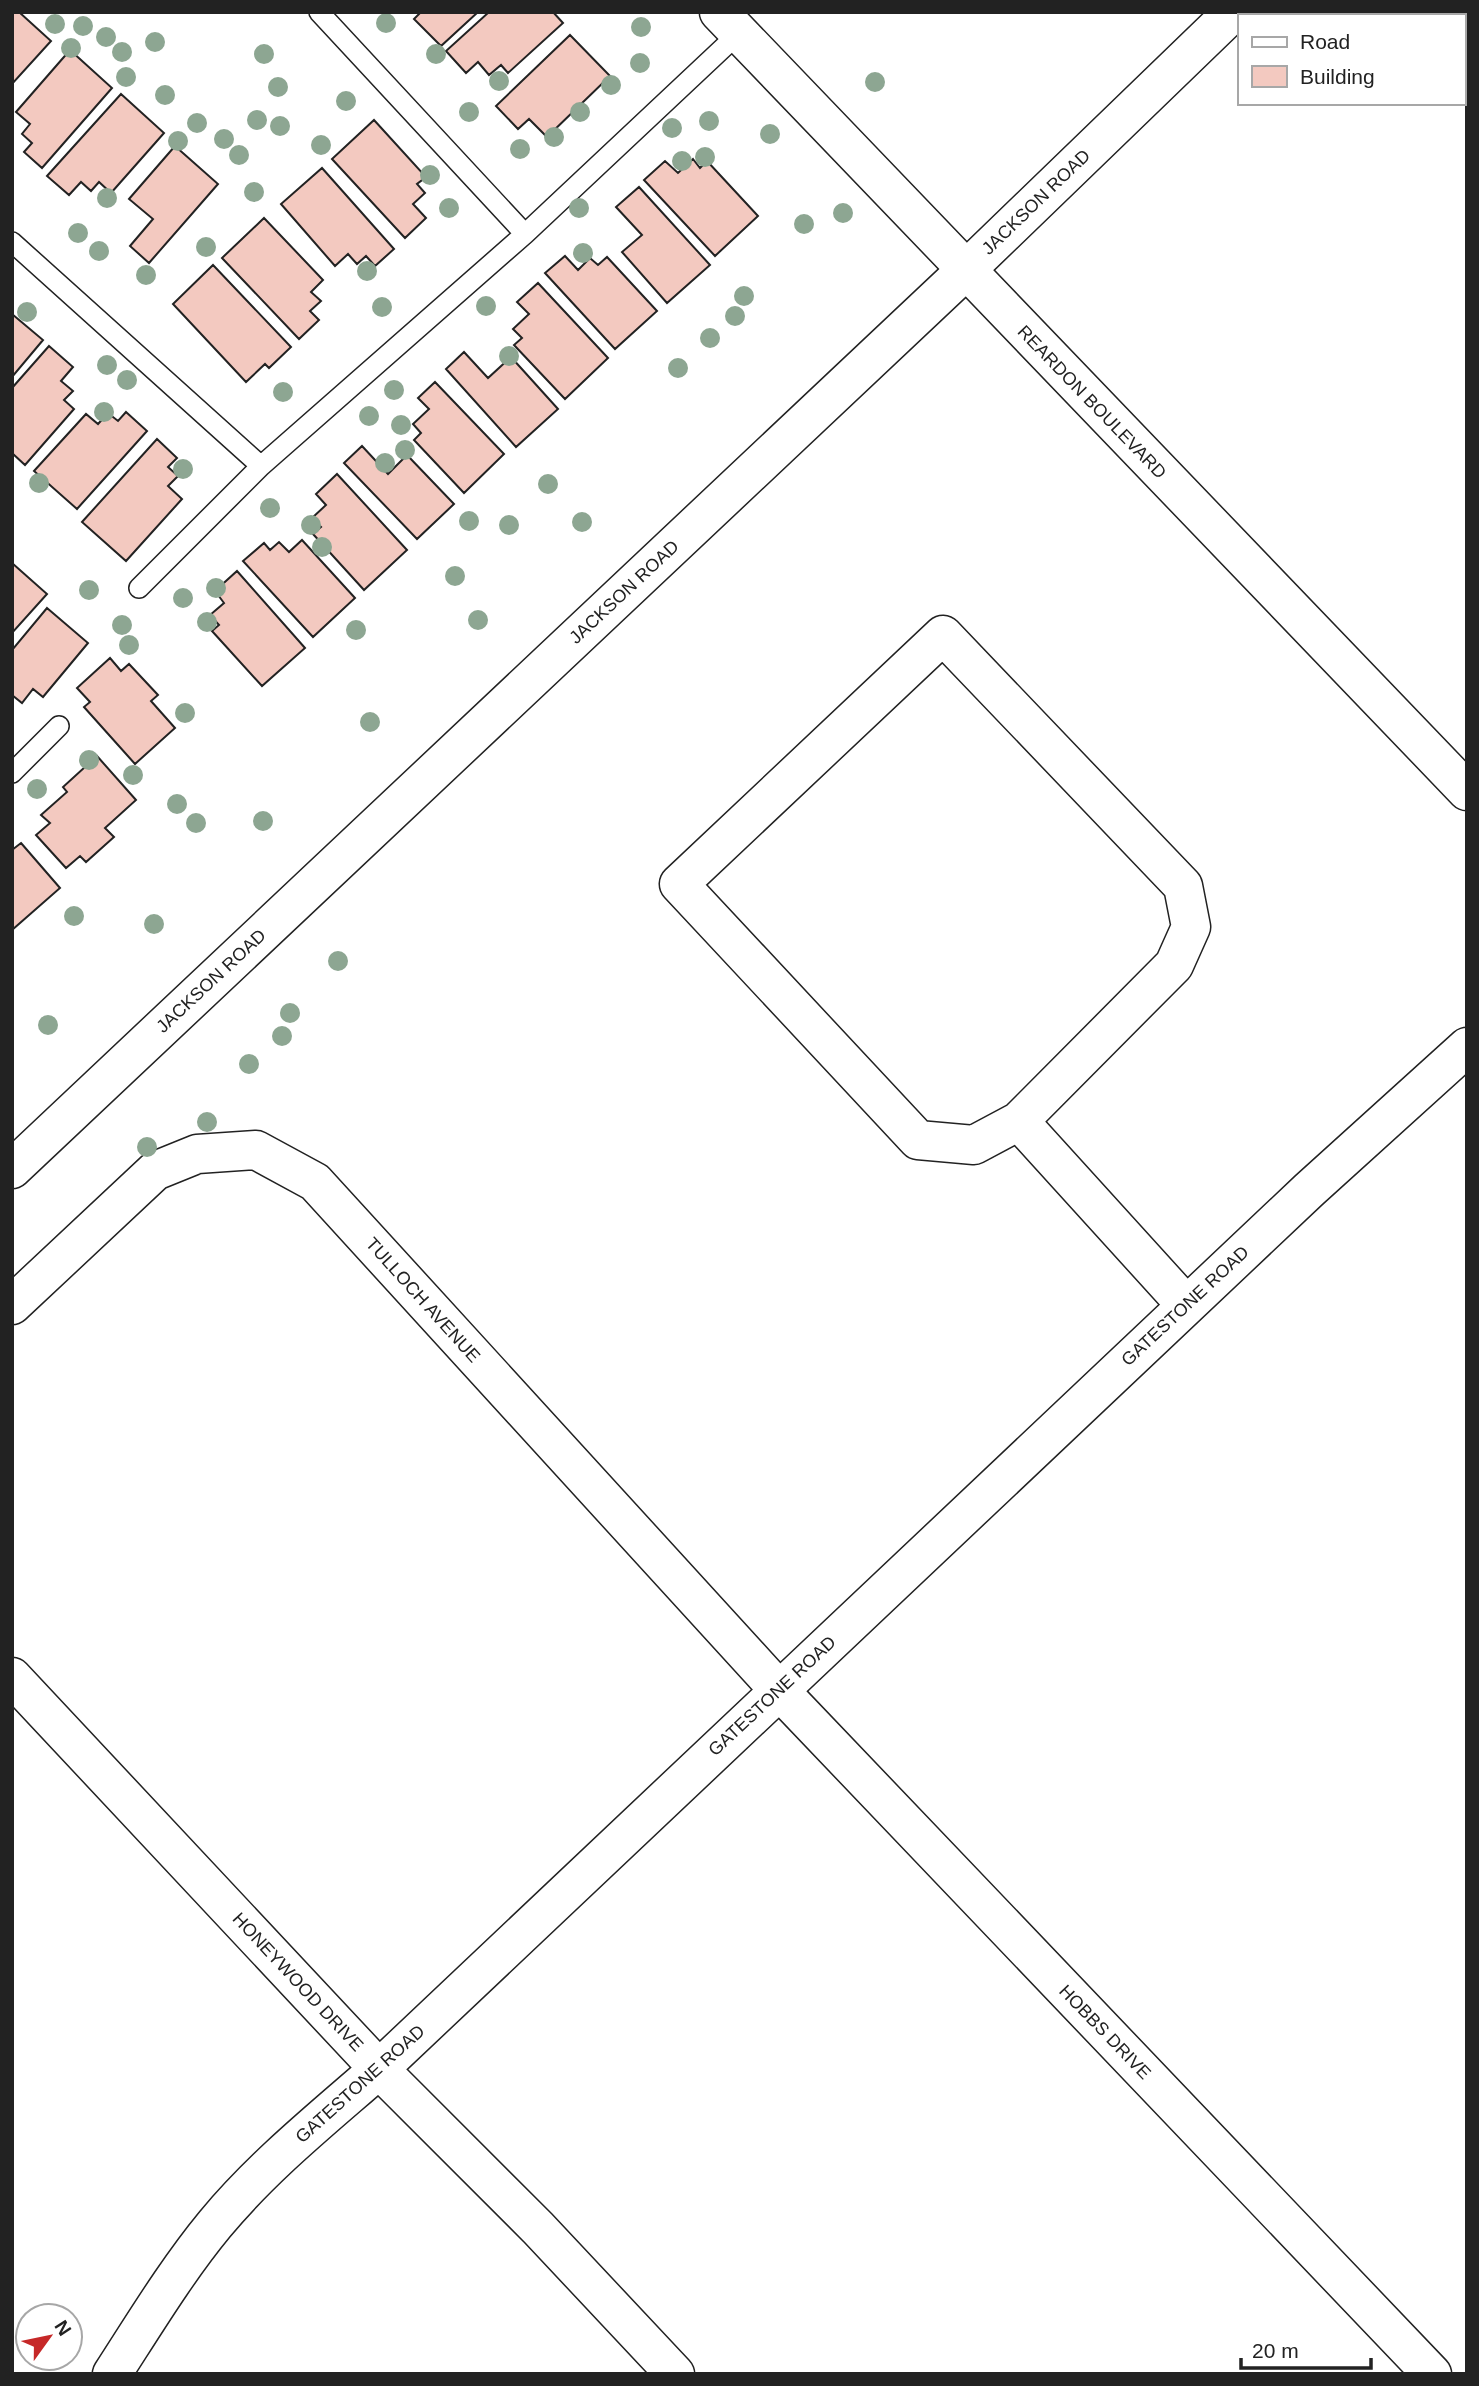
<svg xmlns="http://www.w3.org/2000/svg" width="1479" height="2386" font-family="Helvetica,sans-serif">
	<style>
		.building { fill: #f3c9c0; stroke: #222; stroke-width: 2 }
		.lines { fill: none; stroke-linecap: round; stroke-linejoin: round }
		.service-casing { stroke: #222; stroke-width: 22 }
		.minor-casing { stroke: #222; stroke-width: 41 }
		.tertiary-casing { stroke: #222; stroke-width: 41 }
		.secondary-casing { stroke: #222; stroke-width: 41 }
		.service { stroke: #fff; stroke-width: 19 }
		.minor { stroke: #fff; stroke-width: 38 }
		.tertiary { stroke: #fff; stroke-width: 38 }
		.secondary { stroke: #fff; stroke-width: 38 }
		.tree { fill: #8da692 }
		.labels { text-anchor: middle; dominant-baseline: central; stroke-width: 5; stroke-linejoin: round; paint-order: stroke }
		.street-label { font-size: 18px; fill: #222; stroke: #fff }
	</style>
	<rect width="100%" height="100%" fill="#fff"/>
	<!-- building -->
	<path class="building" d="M12 12H19L51 41 12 84Z
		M421 12H478L441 46 414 19Z
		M489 12H553L563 23 508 73 501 65 489 75 478 62 466 73 446 51Z
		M570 35 610 76 547 137 529 119 518 129 496 106Z
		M70 50 112 88 42 168 24 152 32 143 22 134 30 124 16 112Z
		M121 94 164 133 111 193 99 182 91 191 81 182 69 195 47 176Z
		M374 120 426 177 417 184 425 193 413 204 426 218 405 238 332 159Z
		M175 146 218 184 149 263 130 246 153 219 129 199Z
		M693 159 700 168 707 161 758 216 715 256 644 180 665 161 678 173Z
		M322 168 394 249 375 266 366 256 357 264 348 254 335 266 281 204Z
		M639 187 710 265 667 303 622 252 642 235 616 207Z
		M264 218 323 280 311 292 321 301 310 311 319 320 299 339 222 258Z
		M565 256 578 270 590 258 598 265 607 257 657 311 615 349 545 273Z
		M213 265 291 347 269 368 265 364 246 382 173 304Z
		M538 283 608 358 565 399 514 345 522 338 513 329 529 314 517 302Z
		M12 314 43 340 12 377Z
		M49 346 73 367 61 381 73 391 64 400 74 409 25 465 12 453V388Z
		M464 352 488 378 511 357 558 409 516 447 446 369Z
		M435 382 504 454 464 493 414 440 421 433 413 424 429 409 418 398Z
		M126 412 147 431 77 509 34 471 86 414 98 424 108 413 118 421Z
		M157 439 177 458 168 467 178 476 168 486 182 499 126 561 82 522Z
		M362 446 388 474 407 455 454 504 417 539 344 463Z
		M337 474 407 550 364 590 313 534 321 527 312 518 326 505 316 494Z
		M302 540 355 598 313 637 243 561 264 543 270 550 279 542 289 552Z
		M12 563 47 594 12 633Z
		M237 571 305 648 262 686 212 631 219 625 210 615 224 603 215 591Z
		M47 608 88 643 43 697 33 689 22 703 12 695V650Z
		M110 658 121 671 129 664 158 695 151 701 175 728 135 764 84 707 90 702 77 688Z
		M97 756 136 800 105 828 114 837 86 862 80 856 66 868 36 835 50 823 41 815 67 792 63 787Z
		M21 843 60 888 12 930V850Z"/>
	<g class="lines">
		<defs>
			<path id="service" d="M319 12 525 234
				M12 242 261 466
				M139 588 261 466 525 234 739 33
				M12 773 59 726"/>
			<path id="minor" d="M1019 1121 1174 965 1191 927 1183 886 943 635 679 884 918 1140 974 1145 1019 1121 1186 1305
				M12 1305 155 1171 197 1154 256 1150 315 1182 778 1689 1432 2374
				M12 1677 379 2069 538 2228 675 2374"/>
			<path id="tertiary" d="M719 12 1467 791
				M112 2374C145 2323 177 2270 215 2224 263 2166 323 2118 379 2069L1309 1190 1467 1047"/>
			<path id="secondary" d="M12 1169 965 271 1233 12"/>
		</defs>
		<!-- service casing -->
		<use href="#service" class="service-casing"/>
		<!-- minor casing -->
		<use href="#minor" class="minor-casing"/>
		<!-- tertiary casing -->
		<use href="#tertiary" class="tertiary-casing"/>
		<!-- secondary casing -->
		<use href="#secondary" class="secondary-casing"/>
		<!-- service -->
		<use href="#service" class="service"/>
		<!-- minor -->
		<use href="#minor" class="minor"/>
		<!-- tertiary -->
		<use href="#tertiary" class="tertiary"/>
		<!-- secondary -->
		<use href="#secondary" class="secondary"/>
	</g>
	<!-- trees -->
	<g class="tree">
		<circle cx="386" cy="23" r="10"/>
		<circle cx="55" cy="24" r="10"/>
		<circle cx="83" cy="26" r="10"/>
		<circle cx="641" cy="27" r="10"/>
		<circle cx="106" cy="37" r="10"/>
		<circle cx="155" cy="42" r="10"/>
		<circle cx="71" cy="48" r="10"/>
		<circle cx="122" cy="52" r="10"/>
		<circle cx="264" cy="54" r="10"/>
		<circle cx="436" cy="54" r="10"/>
		<circle cx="640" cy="63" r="10"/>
		<circle cx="126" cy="77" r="10"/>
		<circle cx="499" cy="81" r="10"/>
		<circle cx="875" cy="82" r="10"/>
		<circle cx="611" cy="85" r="10"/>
		<circle cx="278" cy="87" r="10"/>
		<circle cx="165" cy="95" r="10"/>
		<circle cx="346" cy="101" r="10"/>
		<circle cx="469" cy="112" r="10"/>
		<circle cx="580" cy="112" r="10"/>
		<circle cx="257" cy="120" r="10"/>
		<circle cx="709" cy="121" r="10"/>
		<circle cx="197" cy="123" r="10"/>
		<circle cx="280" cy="126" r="10"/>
		<circle cx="672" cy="128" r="10"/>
		<circle cx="770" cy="134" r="10"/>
		<circle cx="554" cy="137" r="10"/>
		<circle cx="224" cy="139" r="10"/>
		<circle cx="178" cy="141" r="10"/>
		<circle cx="321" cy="145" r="10"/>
		<circle cx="520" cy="149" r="10"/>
		<circle cx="239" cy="155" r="10"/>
		<circle cx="705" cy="157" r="10"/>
		<circle cx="682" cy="161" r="10"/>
		<circle cx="430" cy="175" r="10"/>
		<circle cx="254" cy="192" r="10"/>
		<circle cx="107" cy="198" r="10"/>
		<circle cx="449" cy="208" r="10"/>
		<circle cx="579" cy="208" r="10"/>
		<circle cx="843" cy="213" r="10"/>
		<circle cx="804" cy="224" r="10"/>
		<circle cx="78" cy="233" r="10"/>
		<circle cx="206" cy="247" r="10"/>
		<circle cx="99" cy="251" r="10"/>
		<circle cx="583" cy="253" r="10"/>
		<circle cx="367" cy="271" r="10"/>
		<circle cx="146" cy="275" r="10"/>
		<circle cx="744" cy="296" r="10"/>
		<circle cx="486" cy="306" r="10"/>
		<circle cx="382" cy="307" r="10"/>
		<circle cx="27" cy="312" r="10"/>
		<circle cx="735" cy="316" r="10"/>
		<circle cx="710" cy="338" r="10"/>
		<circle cx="509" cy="356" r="10"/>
		<circle cx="107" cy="365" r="10"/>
		<circle cx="678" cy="368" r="10"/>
		<circle cx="127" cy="380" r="10"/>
		<circle cx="394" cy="390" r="10"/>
		<circle cx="283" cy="392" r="10"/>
		<circle cx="104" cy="412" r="10"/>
		<circle cx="369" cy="416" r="10"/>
		<circle cx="401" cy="425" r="10"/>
		<circle cx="405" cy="450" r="10"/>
		<circle cx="385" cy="463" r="10"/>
		<circle cx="183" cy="469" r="10"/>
		<circle cx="39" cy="483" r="10"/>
		<circle cx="548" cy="484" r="10"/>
		<circle cx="270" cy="508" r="10"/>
		<circle cx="469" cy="521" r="10"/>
		<circle cx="582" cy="522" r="10"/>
		<circle cx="311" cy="525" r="10"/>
		<circle cx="509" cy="525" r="10"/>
		<circle cx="322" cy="547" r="10"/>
		<circle cx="455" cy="576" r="10"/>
		<circle cx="216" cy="588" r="10"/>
		<circle cx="89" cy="590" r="10"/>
		<circle cx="183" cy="598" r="10"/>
		<circle cx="478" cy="620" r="10"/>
		<circle cx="207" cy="622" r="10"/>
		<circle cx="122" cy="625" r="10"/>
		<circle cx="356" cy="630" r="10"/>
		<circle cx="129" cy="645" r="10"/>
		<circle cx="185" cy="713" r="10"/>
		<circle cx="370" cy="722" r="10"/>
		<circle cx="89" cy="760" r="10"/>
		<circle cx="133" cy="775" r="10"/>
		<circle cx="37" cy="789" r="10"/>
		<circle cx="177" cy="804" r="10"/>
		<circle cx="263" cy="821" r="10"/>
		<circle cx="196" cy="823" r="10"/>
		<circle cx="74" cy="916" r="10"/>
		<circle cx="154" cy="924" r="10"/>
		<circle cx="338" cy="961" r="10"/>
		<circle cx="290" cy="1013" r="10"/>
		<circle cx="48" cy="1025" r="10"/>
		<circle cx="282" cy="1036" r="10"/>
		<circle cx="249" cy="1064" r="10"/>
		<circle cx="207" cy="1122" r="10"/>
		<circle cx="147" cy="1147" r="10"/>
	</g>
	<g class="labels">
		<!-- street labels -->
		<g class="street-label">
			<text transform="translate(1036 202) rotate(-44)">JACKSON ROAD</text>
			<text transform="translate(1092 402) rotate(46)">REARDON BOULEVARD</text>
			<text transform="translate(624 592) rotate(-43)">JACKSON ROAD</text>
			<text transform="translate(211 981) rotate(-43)">JACKSON ROAD</text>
			<text transform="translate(423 1300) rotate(48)">TULLOCH AVENUE</text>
			<text transform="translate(1185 1306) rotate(-43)">GATESTONE ROAD</text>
			<text transform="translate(772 1696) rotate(-43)">GATESTONE ROAD</text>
			<text transform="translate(298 1982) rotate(47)">HONEYWOOD DRIVE</text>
			<text transform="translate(1105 2032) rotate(46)">HOBBS DRIVE</text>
			<text transform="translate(360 2084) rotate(-42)">GATESTONE ROAD</text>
		</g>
	</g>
	<!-- border -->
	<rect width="1479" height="2386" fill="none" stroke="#222222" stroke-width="28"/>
	<!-- legend -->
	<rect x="1238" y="14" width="228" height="91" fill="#ffffff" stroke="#a7a7a7" stroke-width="2"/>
	<rect x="1252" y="37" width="35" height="10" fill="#ffffff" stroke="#a7a7a7" stroke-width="2"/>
	<text x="1300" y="49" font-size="21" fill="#222222">Road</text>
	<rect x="1252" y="66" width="35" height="21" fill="#f3c9c0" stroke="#a7a7a7" stroke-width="2"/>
	<text x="1300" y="84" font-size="21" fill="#222222">Building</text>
	<!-- north arrow -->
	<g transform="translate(49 2337) rotate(57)"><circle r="33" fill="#ffffff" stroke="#a7a7a7" stroke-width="2"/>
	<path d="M0-5L12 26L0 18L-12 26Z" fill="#c62828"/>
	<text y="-10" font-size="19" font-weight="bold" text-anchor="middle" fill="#222222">N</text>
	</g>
	<!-- scale -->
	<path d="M1241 2358v10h130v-10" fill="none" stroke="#222222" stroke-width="3.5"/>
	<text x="1252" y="2358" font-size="21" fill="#222222" stroke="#ffffff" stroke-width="5" paint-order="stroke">20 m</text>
</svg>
